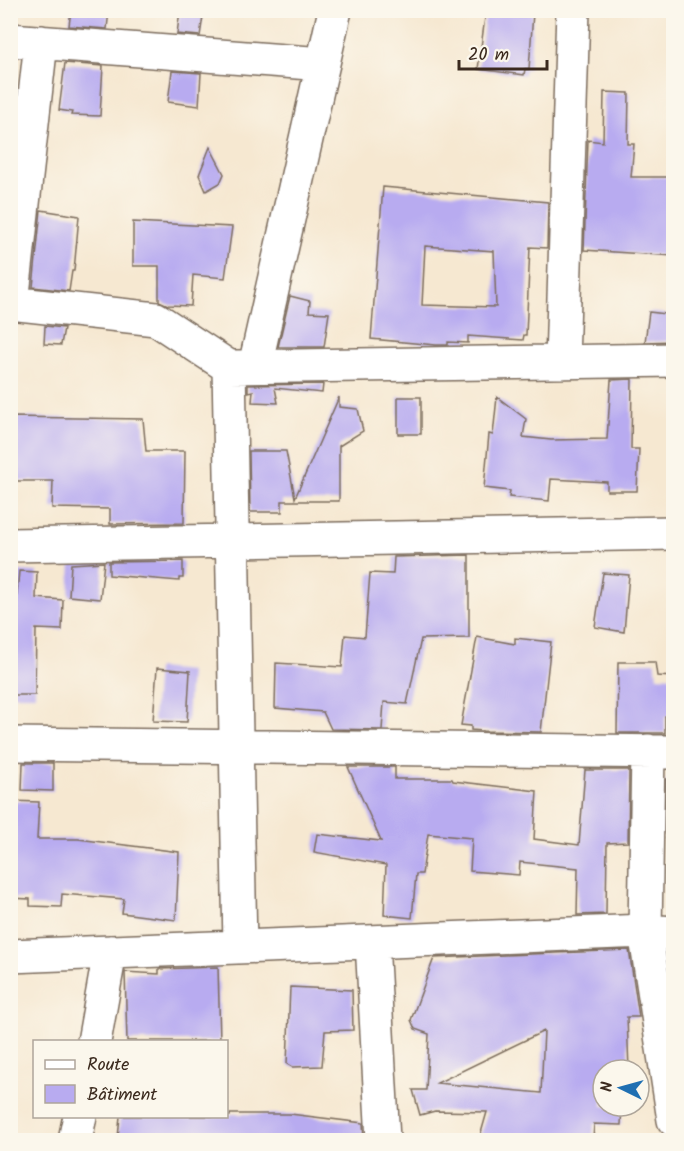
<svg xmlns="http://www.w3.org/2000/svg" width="684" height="1151" font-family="Kalam,sans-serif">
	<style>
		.building { fill: #b8abf0; fill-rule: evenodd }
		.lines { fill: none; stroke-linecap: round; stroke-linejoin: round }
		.minor-casing { stroke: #7c6c5d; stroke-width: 36 }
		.minor { stroke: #fff; stroke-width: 33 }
	</style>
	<rect width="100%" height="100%" fill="#fbf7ec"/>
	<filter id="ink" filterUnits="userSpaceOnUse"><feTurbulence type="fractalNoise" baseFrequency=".0167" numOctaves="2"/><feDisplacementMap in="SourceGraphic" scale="12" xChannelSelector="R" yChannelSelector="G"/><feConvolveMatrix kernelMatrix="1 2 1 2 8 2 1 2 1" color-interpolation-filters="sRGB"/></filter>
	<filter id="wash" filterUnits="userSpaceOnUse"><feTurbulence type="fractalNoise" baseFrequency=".008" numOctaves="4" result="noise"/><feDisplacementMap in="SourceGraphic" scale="24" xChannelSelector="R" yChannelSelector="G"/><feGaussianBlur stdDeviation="1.35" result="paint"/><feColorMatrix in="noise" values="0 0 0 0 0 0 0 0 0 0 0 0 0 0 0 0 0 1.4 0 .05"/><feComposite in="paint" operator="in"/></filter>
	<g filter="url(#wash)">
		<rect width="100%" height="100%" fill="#f6e8d1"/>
		<g id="blocks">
			<!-- building -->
			<path class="building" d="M71 10H109L107 29 69 26Z
				M180 10H204L200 36 177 34Z
				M486 10 533 13 529 69H525L524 75 478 69Z
				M65 63 103 66 100 116 71 115 72 112 59 110Z
				M172 71 201 73 199 106 168 102Z
				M604 92 629 93 628 144H634L631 177H674V256L584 250 588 140 603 142Z
				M210 147 224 174 220 183 206 191 199 175Z
				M383 187 548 202 547 248 530 247 526 335H524L523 340 468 336V343L448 342V345H436L371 339ZM425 246 494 251 496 307 422 305Z
				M41 210 79 216 74 271H72L69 291 33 287Z
				M133 222 232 227 225 278 193 275 191 306 168 305 159 301V266H133Z
				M290 296 310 301 309 312 329 313 324 347H278Z
				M649 312 674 315V341L645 342Z
				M45 326 64 328 61 345 44 344Z
				M632 379 631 449H639L637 491H607V482L551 479 549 501 509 497 510 491 484 488 489 434 493 435 497 397 526 419 523 437 551 440 607 439 611 380Z
				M323 384 322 393 275 388 278 403 252 402 253 391 248 392V385Z
				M339 397V407L358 409 363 431 339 446V501H282V512H250L249 451H286L295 498Z
				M398 397H421V434H398Z
				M10 417 143 419 146 451H185L184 523 110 524V509L52 508 53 481H10Z
				M469 555V638L421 639 407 704 384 702 382 730 331 729 323 712 275 708 276 663 342 667 345 635 365 637 370 573 393 574 394 557Z
				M183 561V578H179V581L109 575V562Z
				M104 562 100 599 69 596 71 564Z
				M19 571 37 572 36 598 63 600 62 630 36 629 35 695H10V640H13Z
				M603 573 629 575 624 632 595 627Z
				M477 637 515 644V638L551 642 541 732 483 731 471 730V726L461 725Z
				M618 662H655L657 676 674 677V716H665V733H617Z
				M157 668 190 671 187 722 153 721Z
				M23 763H53V791L22 790Z
				M348 767H395V779H452L453 781 537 791 534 839 579 845 585 770H629L628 842 607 843 606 914 577 915 578 868 520 862 519 875 470 871 472 838 428 834 422 874H416L412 918 384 915 386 865 314 852 317 834 381 841Z
				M666 779H674V825L666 824Z
				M10 801 39 802 37 839H78L179 852 176 920 122 913 124 899 62 894 61 907 30 906V899L10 898Z
				M629 950 639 1017H627L629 1070H603V1106H622L621 1125 594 1124 593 1140H479L487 1112 435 1111 420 1115 413 1090H426L429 1034 415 1029 411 1020 434 958ZM544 1031 541 1093 437 1083Z
				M667 951 674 953V993Z
				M218 967 220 1041H127L125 972 159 974V969Z
				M290 987 352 990 353 1030 325 1031 322 1066 292 1067 287 1064Z
				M230 1114H290L363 1123 364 1140 118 1138 120 1116H230Z"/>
		</g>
	</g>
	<g filter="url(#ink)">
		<use href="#blocks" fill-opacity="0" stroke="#7c6c5d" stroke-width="1.5"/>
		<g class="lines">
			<defs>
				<path id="minor" d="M10 40 323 64
					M10 303 156 319 229 367 674 360
					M12 303 41 42
					M562 362 573 10
					M255 366 335 10
					M229 367 240 947
					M10 545 674 533
					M10 744 674 752
					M648 751 645 931 674 1120
					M372 942 383 1140
					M10 956 645 931 674 933
					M94 1042 110 952
					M75 1140 80 1116"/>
			</defs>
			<!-- minor casing -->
			<use href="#minor" class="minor-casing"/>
			<!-- minor -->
			<use href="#minor" class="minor"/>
		</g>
	</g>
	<!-- margin -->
	<rect width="684" height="1151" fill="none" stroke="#fbf7ec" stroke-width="36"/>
	<!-- legend -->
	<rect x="33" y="1040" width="195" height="78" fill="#fbf7ec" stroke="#aea59a" stroke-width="1.5"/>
	<rect x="45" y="1060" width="30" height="9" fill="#ffffff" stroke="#aea59a" stroke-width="1.5"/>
	<text x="87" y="1070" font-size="18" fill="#3b2a1e">Route</text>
	<rect x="45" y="1085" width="30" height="18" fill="#b8abf0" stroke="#aea59a" stroke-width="1.5"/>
	<text x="87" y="1100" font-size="18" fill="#3b2a1e">Bâtiment</text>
	<!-- north arrow -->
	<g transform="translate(621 1088) rotate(275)"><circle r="28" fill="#fbf7ec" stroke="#aea59a" stroke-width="1.5"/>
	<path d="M0-4.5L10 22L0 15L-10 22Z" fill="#1f6fb2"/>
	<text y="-9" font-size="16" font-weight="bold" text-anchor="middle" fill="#3b2a1e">N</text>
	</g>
	<!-- scale -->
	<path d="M459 60v9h88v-9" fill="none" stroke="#3b2a1e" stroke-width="3"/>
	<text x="468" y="60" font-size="18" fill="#3b2a1e" stroke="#fbf7ec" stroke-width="4.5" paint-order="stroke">20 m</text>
</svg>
